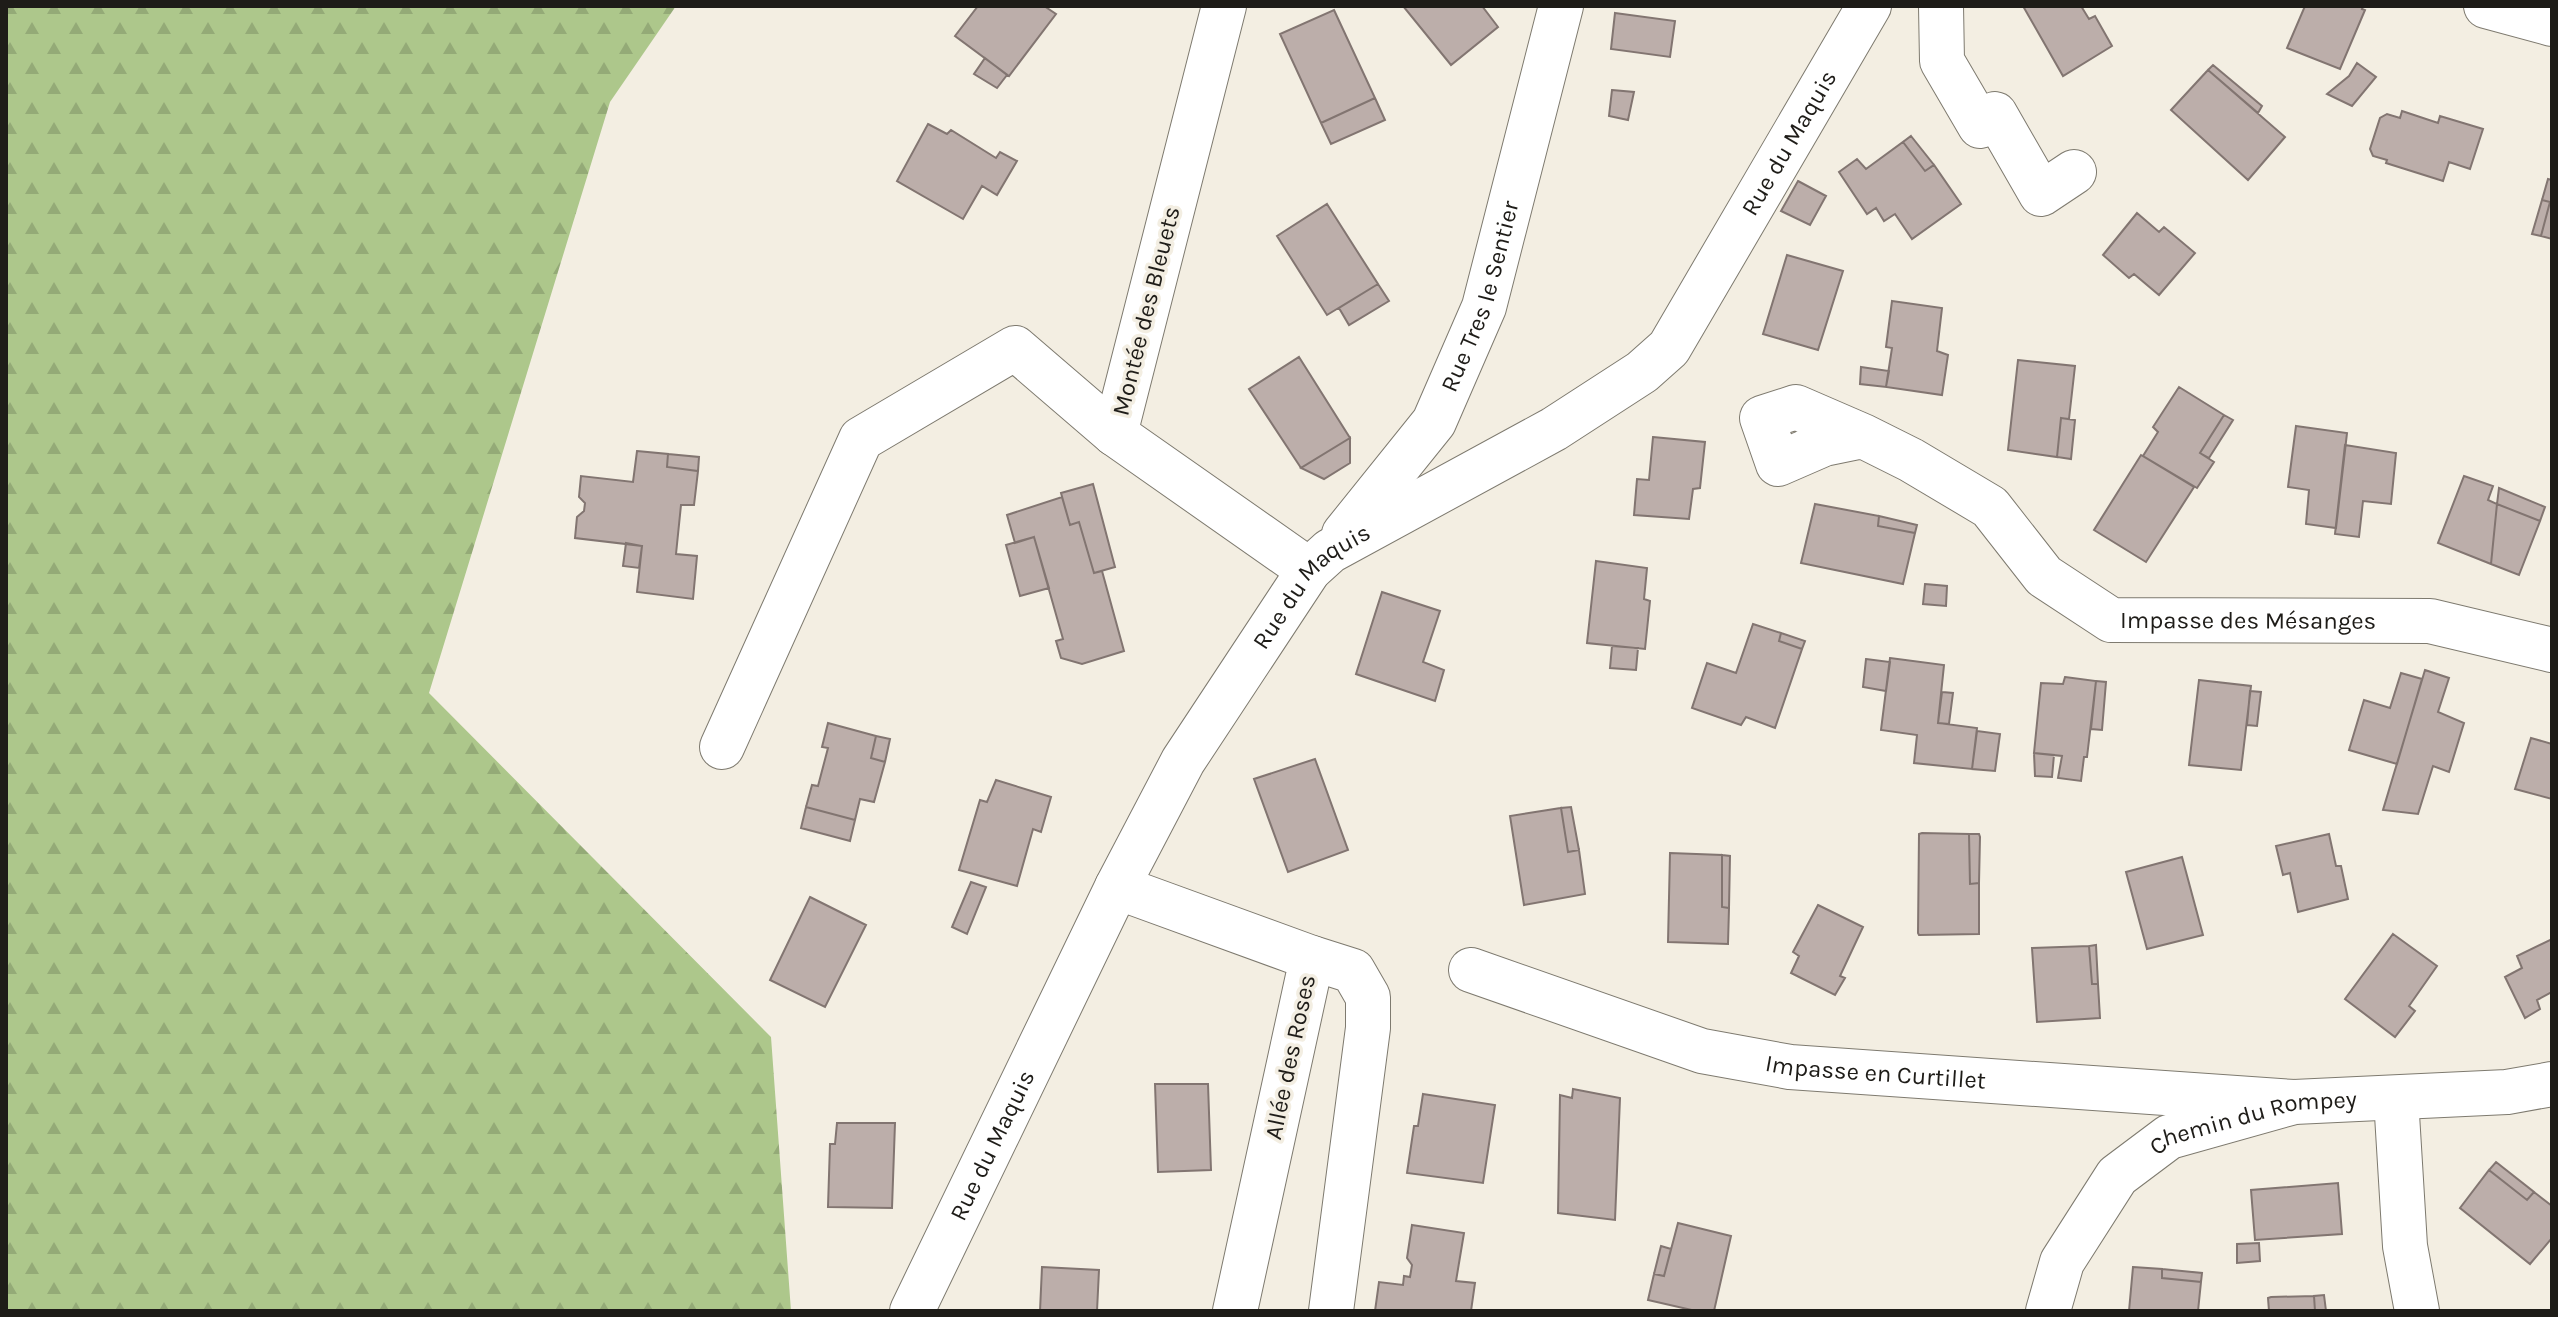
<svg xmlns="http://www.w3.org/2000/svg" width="2558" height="1317" font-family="Karla,sans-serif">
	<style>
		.forest { fill: url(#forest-firs) }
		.building { fill: #bcaeaa; stroke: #827571; stroke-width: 2 }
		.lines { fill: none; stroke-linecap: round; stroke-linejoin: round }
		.minor-casing { stroke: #7e7a6f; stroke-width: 46 }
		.minor { stroke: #fff; stroke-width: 44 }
		.labels { text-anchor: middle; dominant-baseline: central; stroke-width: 7; stroke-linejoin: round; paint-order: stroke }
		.street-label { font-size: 24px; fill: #1e1c18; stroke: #f3eee2 }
	</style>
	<defs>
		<pattern id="forest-firs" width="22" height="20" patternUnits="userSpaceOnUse" patternTransform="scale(2)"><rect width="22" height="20" fill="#adc78b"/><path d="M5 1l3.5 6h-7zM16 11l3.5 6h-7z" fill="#94aa77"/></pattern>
	</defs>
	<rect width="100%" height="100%" fill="#f3eee2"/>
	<!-- forest -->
	<path class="forest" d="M6 6H676L610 102 429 693 771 1037 791 1311H6Z"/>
	<!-- building -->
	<path class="building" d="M978 6H1044L1056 14 1009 76 955 36Z
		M1403 6H1482L1498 27 1451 65Z
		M2023 6H2081L2089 19 2095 16 2112 46 2063 76Z
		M2305 6H2363L2362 9 2365 10 2340 69 2287 48Z
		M1334 10 1375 98 1321 123 1280 34Z
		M1615 13 1675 21 1670 57 1611 49Z
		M985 58 1007 75 997 88 974 74Z
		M2357 63 2376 77 2352 106 2327 94 2349 76Z
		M2213 65 2262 106 2258 113 2208 70Z
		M2208 70 2285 137 2248 180 2171 110Z
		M1612 90 1634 92 1628 120 1609 116Z
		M1375 98 1385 120 1331 144 1321 123Z
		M2402 111 2438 123 2440 116 2483 129 2470 169 2449 162 2443 181 2386 163 2387 160 2373 156 2370 149 2380 118 2387 114 2400 118Z
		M928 124 947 134 951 130 996 158 1000 152 1017 161 997 195 982 186 963 219 897 181Z
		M1911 136 1934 165 1925 171 1903 142Z
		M1903 142 1925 171 1934 165 1961 204 1912 239 1895 214 1884 221 1876 208 1867 214 1839 172 1857 159 1866 169Z
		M2548 179 2552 180V239L2541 236 2550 202 2542 200Z
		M1798 181 1826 196 1810 225 1781 211Z
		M2542 200 2550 202 2541 236 2532 234Z
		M1327 204 1378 284 1327 315 1277 236Z
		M2137 213 2159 232 2164 227 2195 253 2159 295 2134 274 2129 278 2103 255Z
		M1787 255 1843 271 1818 350 1763 334Z
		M1378 284 1389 301 1349 325 1339 308Z
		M1892 301 1942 308 1937 351 1948 355 1942 395 1886 387 1892 348 1886 347Z
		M1299 357 1350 438 1301 468 1249 389Z
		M2018 360 2075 366 2069 419 2061 418 2057 457 2008 450Z
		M1861 367 1889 371 1886 387 1860 384Z
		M2179 387 2224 415 2200 453 2214 462 2197 488 2143 456 2158 432 2153 427Z
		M2224 415 2233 420 2209 458 2200 453Z
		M2061 418 2075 420 2071 459 2057 457Z
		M2296 426 2347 433 2336 528 2306 524 2309 490 2288 487Z
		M1653 437 1705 442 1700 488 1693 489 1689 519 1634 515 1637 479 1649 480Z
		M1350 438V463L1324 479 1301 468Z
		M2345 445 2396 453 2391 504 2363 501 2359 537 2335 534Z
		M637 451 668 454 667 467 698 471 694 505H681L676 554 697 556 693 599 637 592 642 546 575 538 577 517 584 511 585 503 579 497 581 476 633 482Z
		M668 454 699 457 698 471 667 467Z
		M2141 455 2194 487 2146 562 2094 530Z
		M2464 476 2493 486 2488 500 2497 504 2491 564 2438 543Z
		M1093 484 1115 567 1094 573 1079 522 1070 525 1061 493Z
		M2499 488 2545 507 2540 521 2497 504Z
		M1062 497 1070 525 1079 522 1094 573 1102 571 1124 651 1082 664 1061 658 1056 641 1063 639 1034 537 1015 543 1007 515Z
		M1815 504 1879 516 1878 526 1915 533 1903 584 1801 563Z
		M2497 504 2540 521 2519 575 2491 564Z
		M1879 516 1917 525 1915 533 1878 526Z
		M1034 537 1049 588 1020 596 1006 545Z
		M626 543 642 546 639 568 623 566Z
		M1596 561 1647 568 1644 599 1650 601 1645 649 1587 643Z
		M1925 584 1947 586 1946 606 1923 604Z
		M1382 592 1440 611 1423 662 1444 670 1435 701 1356 674Z
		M1753 624 1781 633 1779 641 1802 649 1775 728 1746 717 1741 725 1692 708 1707 663 1736 673Z
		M1781 633 1805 641 1802 649 1779 641Z
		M1612 646 1638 648 1636 670 1610 668Z
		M1890 658 1944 665 1938 723 1977 728 1972 769 1914 763 1917 735 1881 730Z
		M1866 659 1890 662 1886 691 1863 687Z
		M2425 670 2449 678 2438 712 2464 723 2449 772 2433 766 2418 814 2383 810Z
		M2401 673 2422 679 2397 764 2349 750 2364 700 2390 708Z
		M2065 677 2096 681 2087 757H2084L2081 781 2058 778 2062 756 2034 753 2041 683 2063 684Z
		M2199 680 2251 686 2241 770 2189 765Z
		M2096 681 2106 682 2102 730 2091 729Z
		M2250 691 2261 692 2257 726 2247 725Z
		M1942 692 1953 693 1949 724 1938 723Z
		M828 723 876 736 871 758 885 762 874 802 860 799 855 820 806 807 812 785 818 786 828 748 822 747Z
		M1977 731 2000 734 1995 771 1972 769Z
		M876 736 890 739 885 762 871 758Z
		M2531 738 2552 744V799L2515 789Z
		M2034 753 2054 755 2052 777 2035 776Z
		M1315 759 1348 850 1288 872 1254 779Z
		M996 780 1051 797 1041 832 1033 829 1017 886 959 870 980 800 987 802Z
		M806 807 855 820 850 841 801 828Z
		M1571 807 1579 850 1568 852 1561 808Z
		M1561 808 1568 852 1579 850 1585 894 1524 905 1510 816Z
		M1922 833 1969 834 1970 884 1979 883V934L1919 935 1918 933 1919 834Z
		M1969 834H1979L1980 837 1979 883 1970 884Z
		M2329 834 2336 866H2341L2348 899 2298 912 2290 873 2283 875 2276 846Z
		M1670 853 1722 855V907L1729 908 1728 944 1668 942Z
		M1722 855 1730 856 1729 908 1722 907Z
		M2182 857 2203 935 2147 949 2126 872Z
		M971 882 986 887 967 934 952 927Z
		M810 897 866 925 825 1007 770 980Z
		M1818 905 1863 927 1840 976 1845 978 1835 995 1791 973 1799 956 1793 952Z
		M2393 934 2437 966 2409 1006 2415 1011 2395 1037 2345 999Z
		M2552 939V992L2537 1000 2540 1009 2525 1018 2505 977 2522 968 2517 956Z
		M2096 945 2098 984H2092L2089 946Z
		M2089 946 2092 984H2098L2100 1018 2037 1022 2032 948Z
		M1155 1084H1208L1211 1170 1158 1172Z
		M1573 1089 1620 1098 1615 1220 1558 1213 1560 1095 1572 1098Z
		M1423 1094 1495 1105 1483 1183 1407 1173 1414 1126H1418Z
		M837 1123H895L892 1208 828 1207 830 1144H835Z
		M2496 1162 2534 1192 2527 1200 2489 1170Z
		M2489 1170 2527 1200 2534 1192 2552 1206V1238L2530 1264 2460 1208Z
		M2338 1183 2342 1234 2255 1240 2251 1190Z
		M1678 1223 1731 1236 1714 1311H1696L1648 1300 1654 1274 1664 1276Z
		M1412 1225 1464 1233 1456 1281 1475 1283 1471 1311H1375L1379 1282 1403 1285 1404 1276 1410 1277 1412 1265 1407 1258Z
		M2259 1243 2260 1261 2237 1263V1244Z
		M1661 1246 1671 1249 1664 1276 1654 1274Z
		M1042 1267 1099 1270 1097 1311H1040Z
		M2133 1267 2162 1269V1278L2201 1282 2198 1311H2129Z
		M2162 1269 2202 1273 2201 1282 2162 1278Z
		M2324 1295 2326 1311H2315L2314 1296Z
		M2314 1296 2315 1311H2269L2268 1298 2271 1297Z"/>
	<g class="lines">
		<defs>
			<g id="minor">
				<path d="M1224 6 1115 434 1309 570"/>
				<path d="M1941 6 1942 61 1980 126 1995 114 2041 194 2074 172"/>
				<path d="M2486 6 2552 24"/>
				<path id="s1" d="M1863 436 1824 444 1778 464 1762 418 1796 407 1863 436 1911 460 1990 507 2044 576 2111 620 2430 621 2552 650"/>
				<path id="s2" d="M1344 534 1434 422 1484 307 1561 6"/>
				<path d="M722 747 861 439 1015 348 1115 434"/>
				<path d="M1117 887 1312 958 1235 1311"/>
				<path d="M1312 958 1353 971 1368 997V1028L1331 1311"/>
				<path id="s3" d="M1471 970 1702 1051 1790 1067 2294 1102"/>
				<path d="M2396 1098 2405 1246 2417 1311"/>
				<path id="s4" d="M912 1311 1117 887 1183 761 1309 570 1330 551 1554 429 1642 372 1669 348 1869 6"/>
				<path id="s5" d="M2048 1311 2062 1262 2117 1176 2169 1137 2294 1102 2507 1092 2552 1084"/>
			</g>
		</defs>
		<!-- minor casing -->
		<use href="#minor" class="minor-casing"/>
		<!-- minor -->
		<use href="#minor" class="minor"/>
	</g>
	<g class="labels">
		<!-- street labels -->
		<g class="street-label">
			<text stroke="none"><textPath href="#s4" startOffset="1504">Rue du Maquis</textPath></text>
			<text stroke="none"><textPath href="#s2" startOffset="278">Rue Tres le Sentier</textPath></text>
			<text transform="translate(1146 311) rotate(-76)">Montée des Bleuets</text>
			<text stroke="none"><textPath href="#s4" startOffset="832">Rue du Maquis</textPath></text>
			<text stroke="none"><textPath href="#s1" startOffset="698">Impasse des Mésanges</textPath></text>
			<text transform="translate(1290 1057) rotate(-78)">Allée des Roses</text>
			<text stroke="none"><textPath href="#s3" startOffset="420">Impasse en Curtillet</textPath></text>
			<text stroke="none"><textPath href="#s5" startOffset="304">Chemin du Rompey</textPath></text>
			<text stroke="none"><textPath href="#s4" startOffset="184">Rue du Maquis</textPath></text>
		</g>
	</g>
	<!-- border -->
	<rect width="2558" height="1317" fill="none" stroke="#1e1c18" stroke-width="16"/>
</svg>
